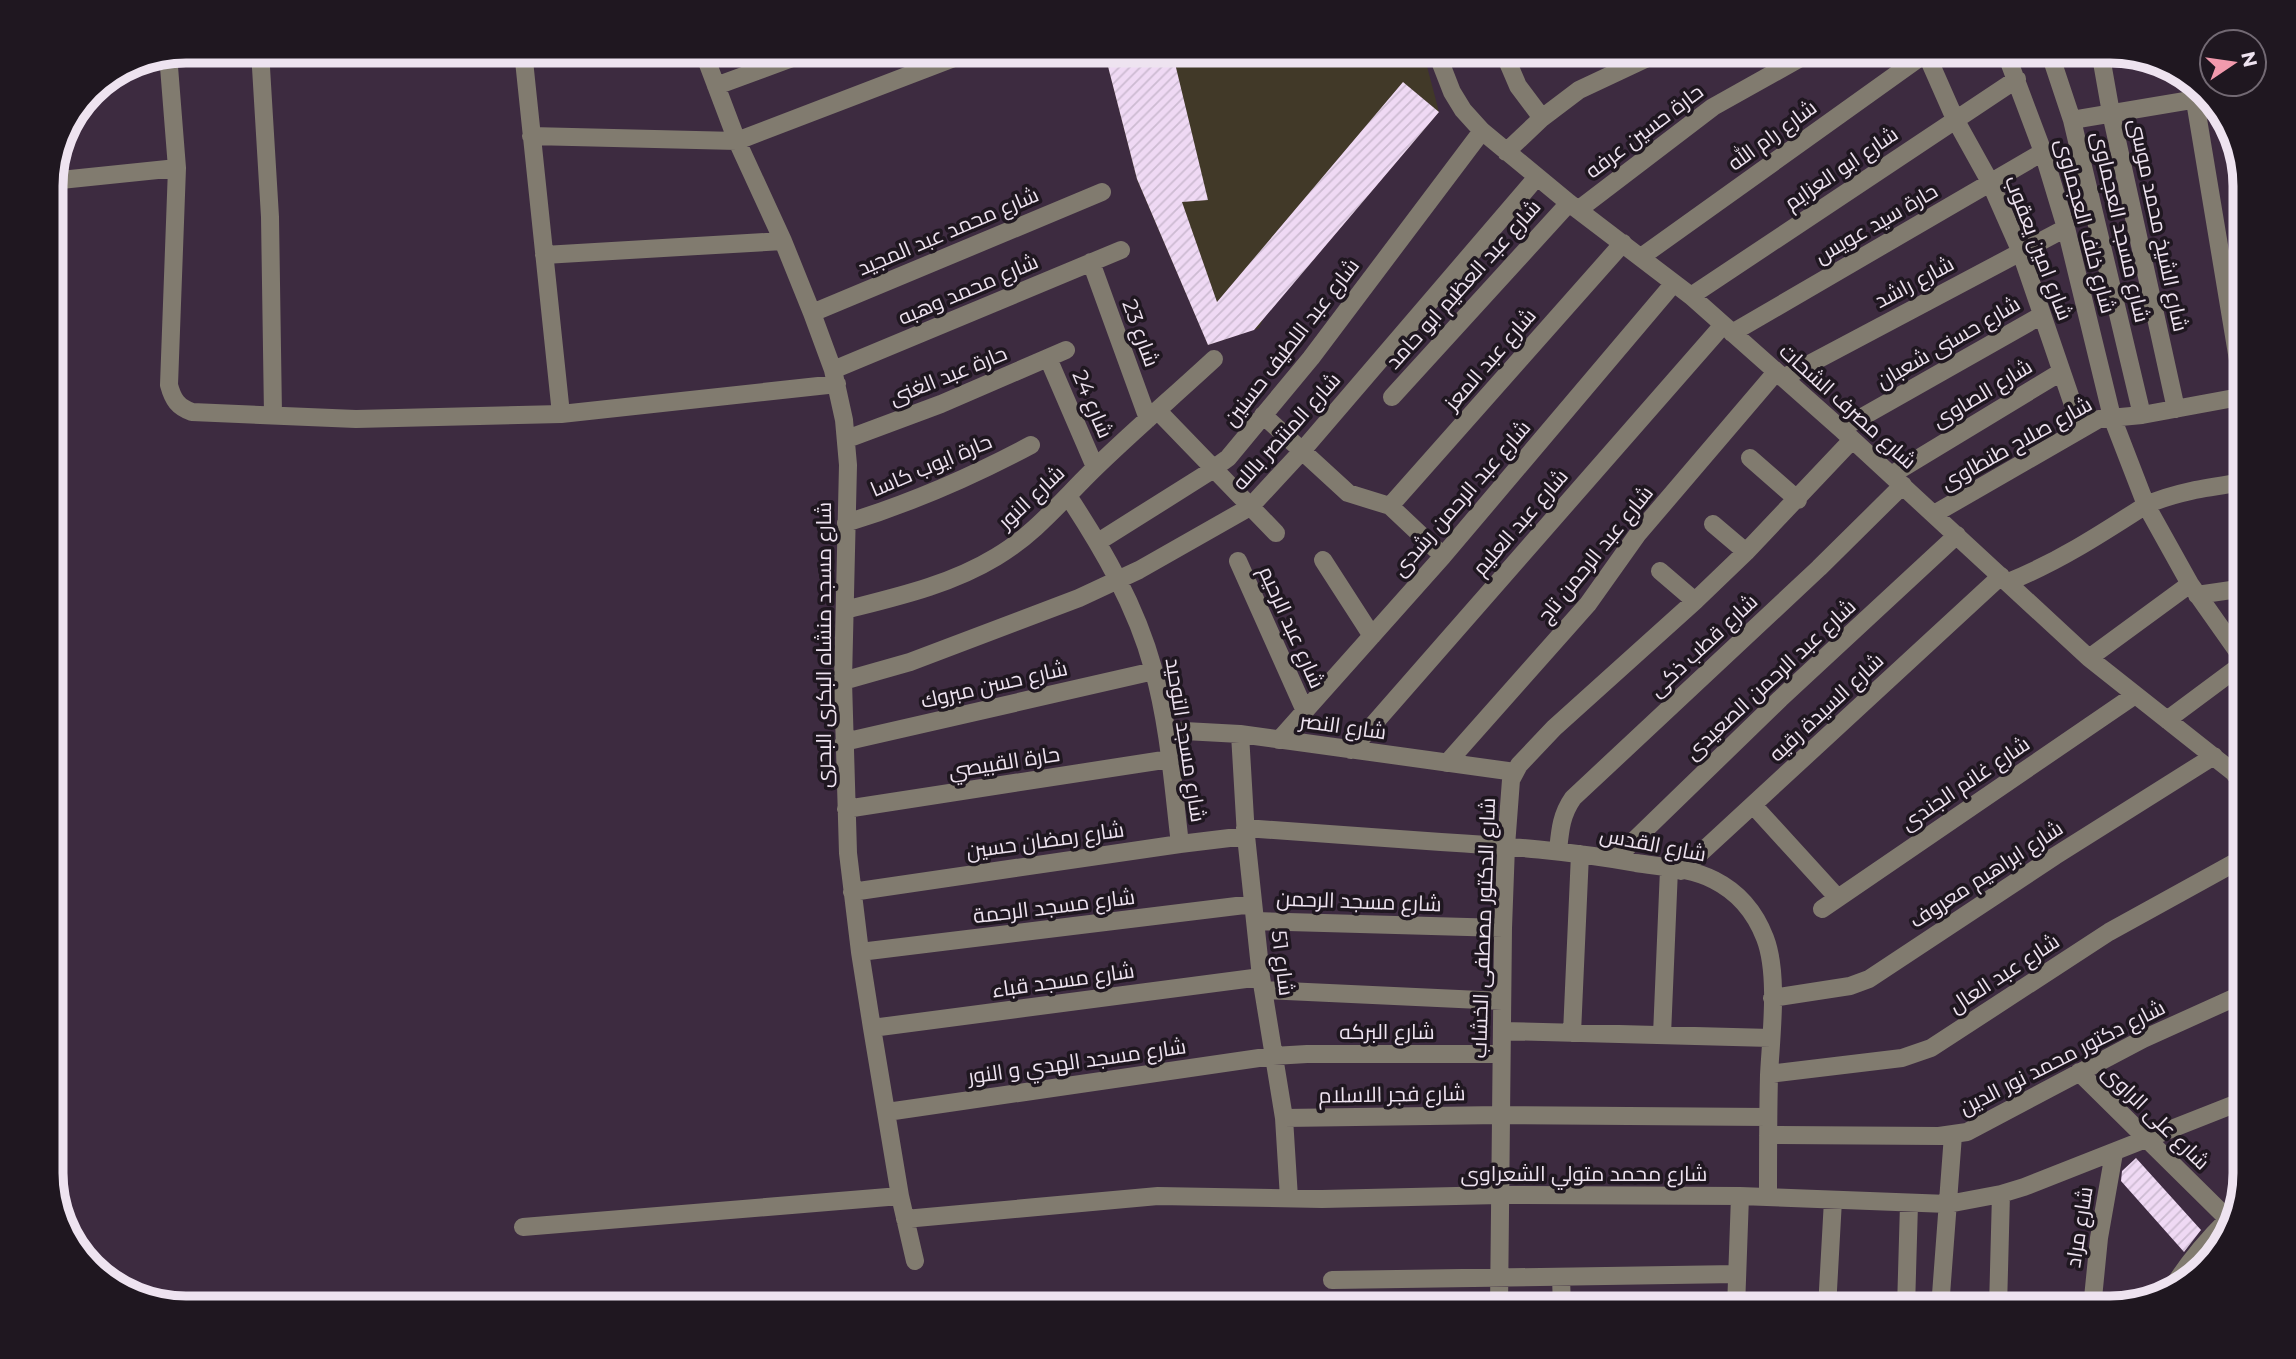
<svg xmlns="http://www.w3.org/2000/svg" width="2296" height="1359" font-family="Montserrat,Cairo,sans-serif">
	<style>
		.industrial { fill: #413928 }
		.building { fill: url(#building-hatch) }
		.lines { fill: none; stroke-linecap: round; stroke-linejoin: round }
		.minor { stroke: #817b6f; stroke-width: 18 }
		.labels { text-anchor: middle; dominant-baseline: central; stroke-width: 7; stroke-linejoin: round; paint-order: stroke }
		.street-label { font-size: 21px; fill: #eee3f0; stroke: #1f1720 }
		.rim { fill: none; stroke: #eee3f0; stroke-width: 9 }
	</style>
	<defs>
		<pattern id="building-hatch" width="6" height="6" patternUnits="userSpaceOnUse" patternTransform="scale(1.75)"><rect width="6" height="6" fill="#efd9f4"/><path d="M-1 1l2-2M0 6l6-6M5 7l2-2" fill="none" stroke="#cdbbd2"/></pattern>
	</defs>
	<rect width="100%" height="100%" fill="#3d2b40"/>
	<!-- industrial -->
	<path class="industrial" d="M1104 51H1423L1439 112 1263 319 1259 328 1208 345 1137 180Z"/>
	<!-- building -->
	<path class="building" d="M1104 51H1172L1208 200 1182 202 1217 302 1403 82 1439 112 1254 330 1208 345 1137 179Z
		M2136 1158 2201 1230 2184 1252 2121 1181 2122 1171Z"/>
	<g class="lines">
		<!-- minor -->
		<path class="minor" d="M260 51 270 217 273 415
			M523 51 561 414
			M703 51 737 141 783 241 812 313 833 370 844 420 848 465 843 681 848 853 860 952 872 1028 900 1196 915 1261
			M1436 51 1452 92 1463 110 1482 131 1569 203 1691 296 1841 429 2089 658 2233 772 2245 787
			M1503 51 1518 86 1542 118
			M1925 51 1955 119 1990 182 2020 250 2081 428
			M2005 51 2043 152 2066 228 2112 417 2146 505 2190 584 2245 662
			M2049 51 2072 120 2142 415
			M2100 51 2111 113 2176 409
			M168 54 177 168 169 385C173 400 178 407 192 412L356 419 561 414 837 384
			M2192 83 2244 396
			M716 86 811 51
			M2072 120 2203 98
			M531 136 737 141 972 51
			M1506 152 1542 118 1579 90 1662 51
			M51 181 177 168
			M1578 210 1713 107 1813 51
			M544 255 783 241
			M1641 257 1929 51
			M1091 262 1148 419
			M1691 296 2017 79
			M812 313 1102 192
			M1732 333 2043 152
			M1048 358 1095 467
			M833 370 1121 250
			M1783 378 2066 228
			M1392 397 1569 203
			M1158 411 1276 533
			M1263 415 1348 493 1390 506 1443 556
			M1841 429 2042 315
			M847 439 941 404 1066 350
			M1750 458 1798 500
			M1891 475 2061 372
			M1068 496C1103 549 1136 606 1153 668 1169 725 1173 786 1180 844
			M1390 506 1623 243
			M1934 514 2099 419 2142 415 2245 396
			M846 523C911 503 971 477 1031 445
			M1713 524 1746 552
			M1098 542 1206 474 1228 458 1311 358 1482 131
			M1323 560 1372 636
			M1238 561 1305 711
			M1660 571 1695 601
			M2008 582C2058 562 2101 534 2146 505 2178 491 2211 487 2245 482
			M2197 595 2245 588
			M845 610C896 597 950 585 996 557 1034 535 1063 499 1095 468 1133 431 1174 396 1214 359
			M2089 658 2190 584
			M843 681 910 662 1079 598 1139 570 1250 507 1302 451 1537 177
			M2167 720 2245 662
			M1166 730 1240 734 1515 772
			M1240 734 1246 836 1261 977 1284 1118 1289 1198
			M1279 740 1443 556 1674 283
			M844 742 1154 671
			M1351 750 1723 325
			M1447 763 1588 604 1637 535 1776 372
			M1753 805 1837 897
			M846 809 1170 759
			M1245 828C1310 833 1376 837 1441 842 1506 846 1572 851 1636 863 1661 867 1691 868 1714 880 1738 892 1755 912 1765 938 1779 974 1771 1036 1769 1075 1768 1116 1768 1156 1768 1197
			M1558 851C1560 831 1561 815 1573 798L1819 568 1903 485
			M1615 859 1780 699 1957 535
			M1681 871 2001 576
			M852 892 1180 844 1246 836
			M1822 909 2135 695
			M1255 921 1503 928
			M860 952 1253 904
			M1263 990 1502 1001
			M1772 998 1850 986 1869 979 2055 856 2214 756
			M872 1028 1261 977
			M1502 1031 1771 1038
			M1572 1033 1580 854
			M1662 1035 1669 869
			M2079 1072 2232 1223
			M1769 1074 1902 1058 1931 1048 2109 932 2245 857
			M887 1112 1273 1056 1307 1054H1501
			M1284 1118 1501 1115 1768 1117
			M1768 1135 1939 1136 1967 1132 2143 1039 2245 993
			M905 1219 1158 1196 1322 1199 1500 1195 1740 1196 1948 1204 2001 1194 2024 1187 2245 1100
			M523 1227 900 1196
			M1561 1277 1562 1308
			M1332 1280 1737 1274
			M2170 1292C2186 1264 2205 1242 2228 1219
			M1499 1308 1503 928 1506 846 1511 780 1519 765 1554 728 1695 601 1746 552 1852 440
			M1736 1308 1740 1196
			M1827 1308 1833 1200
			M1906 1308 1909 1204
			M1940 1308 1953 1135
			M1998 1308 2001 1194
			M2092 1308 2099 1238 2114 1153"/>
	</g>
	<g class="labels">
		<!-- street labels -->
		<g class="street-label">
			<text transform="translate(1644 131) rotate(-37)">حارة حسين عرفه</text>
			<text transform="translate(1772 135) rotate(-36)">شارع رام الله</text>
			<text transform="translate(1841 168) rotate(-34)">شارع ابو العزايم</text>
			<text transform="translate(1876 223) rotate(-30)">حارة سيد عويس</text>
			<text transform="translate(2159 225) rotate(78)">شارع الشيخ محمد موسى</text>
			<text transform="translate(2086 226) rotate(75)">شارع خلف العجماوى</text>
			<text transform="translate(2121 227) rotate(77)">شارع مسجد العجماوى</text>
			<text transform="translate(948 231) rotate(-23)">شارع محمد عبد المجيد</text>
			<text transform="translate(2039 248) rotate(69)">شارع امين يعقوب</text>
			<text transform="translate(1914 282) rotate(-28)">شارع راشد</text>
			<text transform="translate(1463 284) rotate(-48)">شارع عبد العظيم ابو حامد</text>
			<text transform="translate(968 289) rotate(-23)">شارع محمد وهبه</text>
			<text transform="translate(1141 333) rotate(70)">شارع 23</text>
			<text transform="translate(1291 342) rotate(-52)">شارع عبد اللطيف حسنين</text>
			<text transform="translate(1948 342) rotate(-30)">شارع حسنى شعبان</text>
			<text transform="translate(1490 359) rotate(-49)">شارع عبد المعز</text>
			<text transform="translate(948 375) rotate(-22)">حارة عبد الغنى</text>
			<text transform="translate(1982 393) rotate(-31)">شارع الصاوى</text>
			<text transform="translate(1093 404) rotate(67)">شارع 24</text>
			<text transform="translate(1848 406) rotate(42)">شارع مصرف الشحات</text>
			<text transform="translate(1286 431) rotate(-48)">شارع المنتصر بالله</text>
			<text transform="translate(2016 443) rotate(-29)">شارع صلاح طنطاوى</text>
			<text transform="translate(931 465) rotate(-23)">حارة ايوب كاسا</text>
			<text transform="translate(1031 497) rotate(-43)">شارع النور</text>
			<text transform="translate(1461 498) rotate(-49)">شارع عبد الرحمن رشدى</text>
			<text transform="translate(1520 522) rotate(-49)">شارع عبد العليم</text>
			<text transform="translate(1595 554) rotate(-51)">شارع عبد الرحمن تاج</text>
			<text transform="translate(1292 627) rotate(66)">شارع عبد الرحيم</text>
			<text transform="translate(823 645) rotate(-90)">شارع مسجد منشاه البكرى البحرى</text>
			<text transform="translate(1703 645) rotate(-43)">شارع قطب ذكى</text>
			<text transform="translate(1770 679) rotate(-43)">شارع عبد الرحمن الصعيدى</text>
			<text transform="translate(994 684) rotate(-13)">شارع حسن مبروك</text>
			<text transform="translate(1826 707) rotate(-43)">شارع السيدة رقيه</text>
			<text transform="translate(1343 726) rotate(8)">شارع النصر</text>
			<text transform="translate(1186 740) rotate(81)">شارع مسجد التوحيد</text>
			<text transform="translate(1004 762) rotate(-9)">حارة القبيصي</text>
			<text transform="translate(1965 783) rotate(-34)">شارع غانم الجندى</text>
			<text transform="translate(1045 840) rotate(-8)">شارع رمضان حسين</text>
			<text transform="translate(1653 844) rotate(11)">شارع القدس</text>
			<text transform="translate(1986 874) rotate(-33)">شارع ابراهيم معروف</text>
			<text transform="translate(1359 901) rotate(2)">شارع مسجد الرحمن</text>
			<text transform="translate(1054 906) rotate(-7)">شارع مسجد الرحمة</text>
			<text transform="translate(1483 928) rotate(-88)">شارع الدكتور مصطفى الخشاب</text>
			<text transform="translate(1283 963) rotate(83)">شارع 51</text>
			<text transform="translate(2004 973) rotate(-33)">شارع عبد العال</text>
			<text transform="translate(1063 980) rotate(-8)">شارع مسجد قباء</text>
			<text x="1387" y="1031">شارع البركه</text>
			<text transform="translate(2062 1057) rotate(-27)">شارع دكتور محمد نور الدين</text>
			<text transform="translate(1077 1061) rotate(-8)">شارع مسجد الهدي و النور</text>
			<text transform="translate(1392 1094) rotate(-1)">شارع فجر الاسلام</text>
			<text transform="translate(2156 1117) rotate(44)">شارع على الراوى</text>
			<text x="1584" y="1173">شارع محمد متولي الشعراوى</text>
			<text transform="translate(2079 1227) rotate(-81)">شارع مراد</text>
		</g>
	</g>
	<!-- crop -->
	<path d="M0 0H2296V1359H0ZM186 63H2110A123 123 0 0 1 2233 186V1173A123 123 0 0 1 2110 1296H186A123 123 0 0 1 63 1173V186A123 123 0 0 1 186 63Z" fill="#1f1720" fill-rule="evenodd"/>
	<path class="rim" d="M186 63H2110A123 123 0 0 1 2233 186V1173A123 123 0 0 1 2110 1296H186A123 123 0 0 1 63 1173V186A123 123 0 0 1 186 63Z"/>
	<!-- north arrow -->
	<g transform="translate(2233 63) rotate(77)"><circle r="33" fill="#1f1720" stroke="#726973" stroke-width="2"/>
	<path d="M0-5L12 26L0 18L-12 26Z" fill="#f29aad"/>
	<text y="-10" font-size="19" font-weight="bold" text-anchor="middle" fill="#eee3f0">N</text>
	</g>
</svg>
